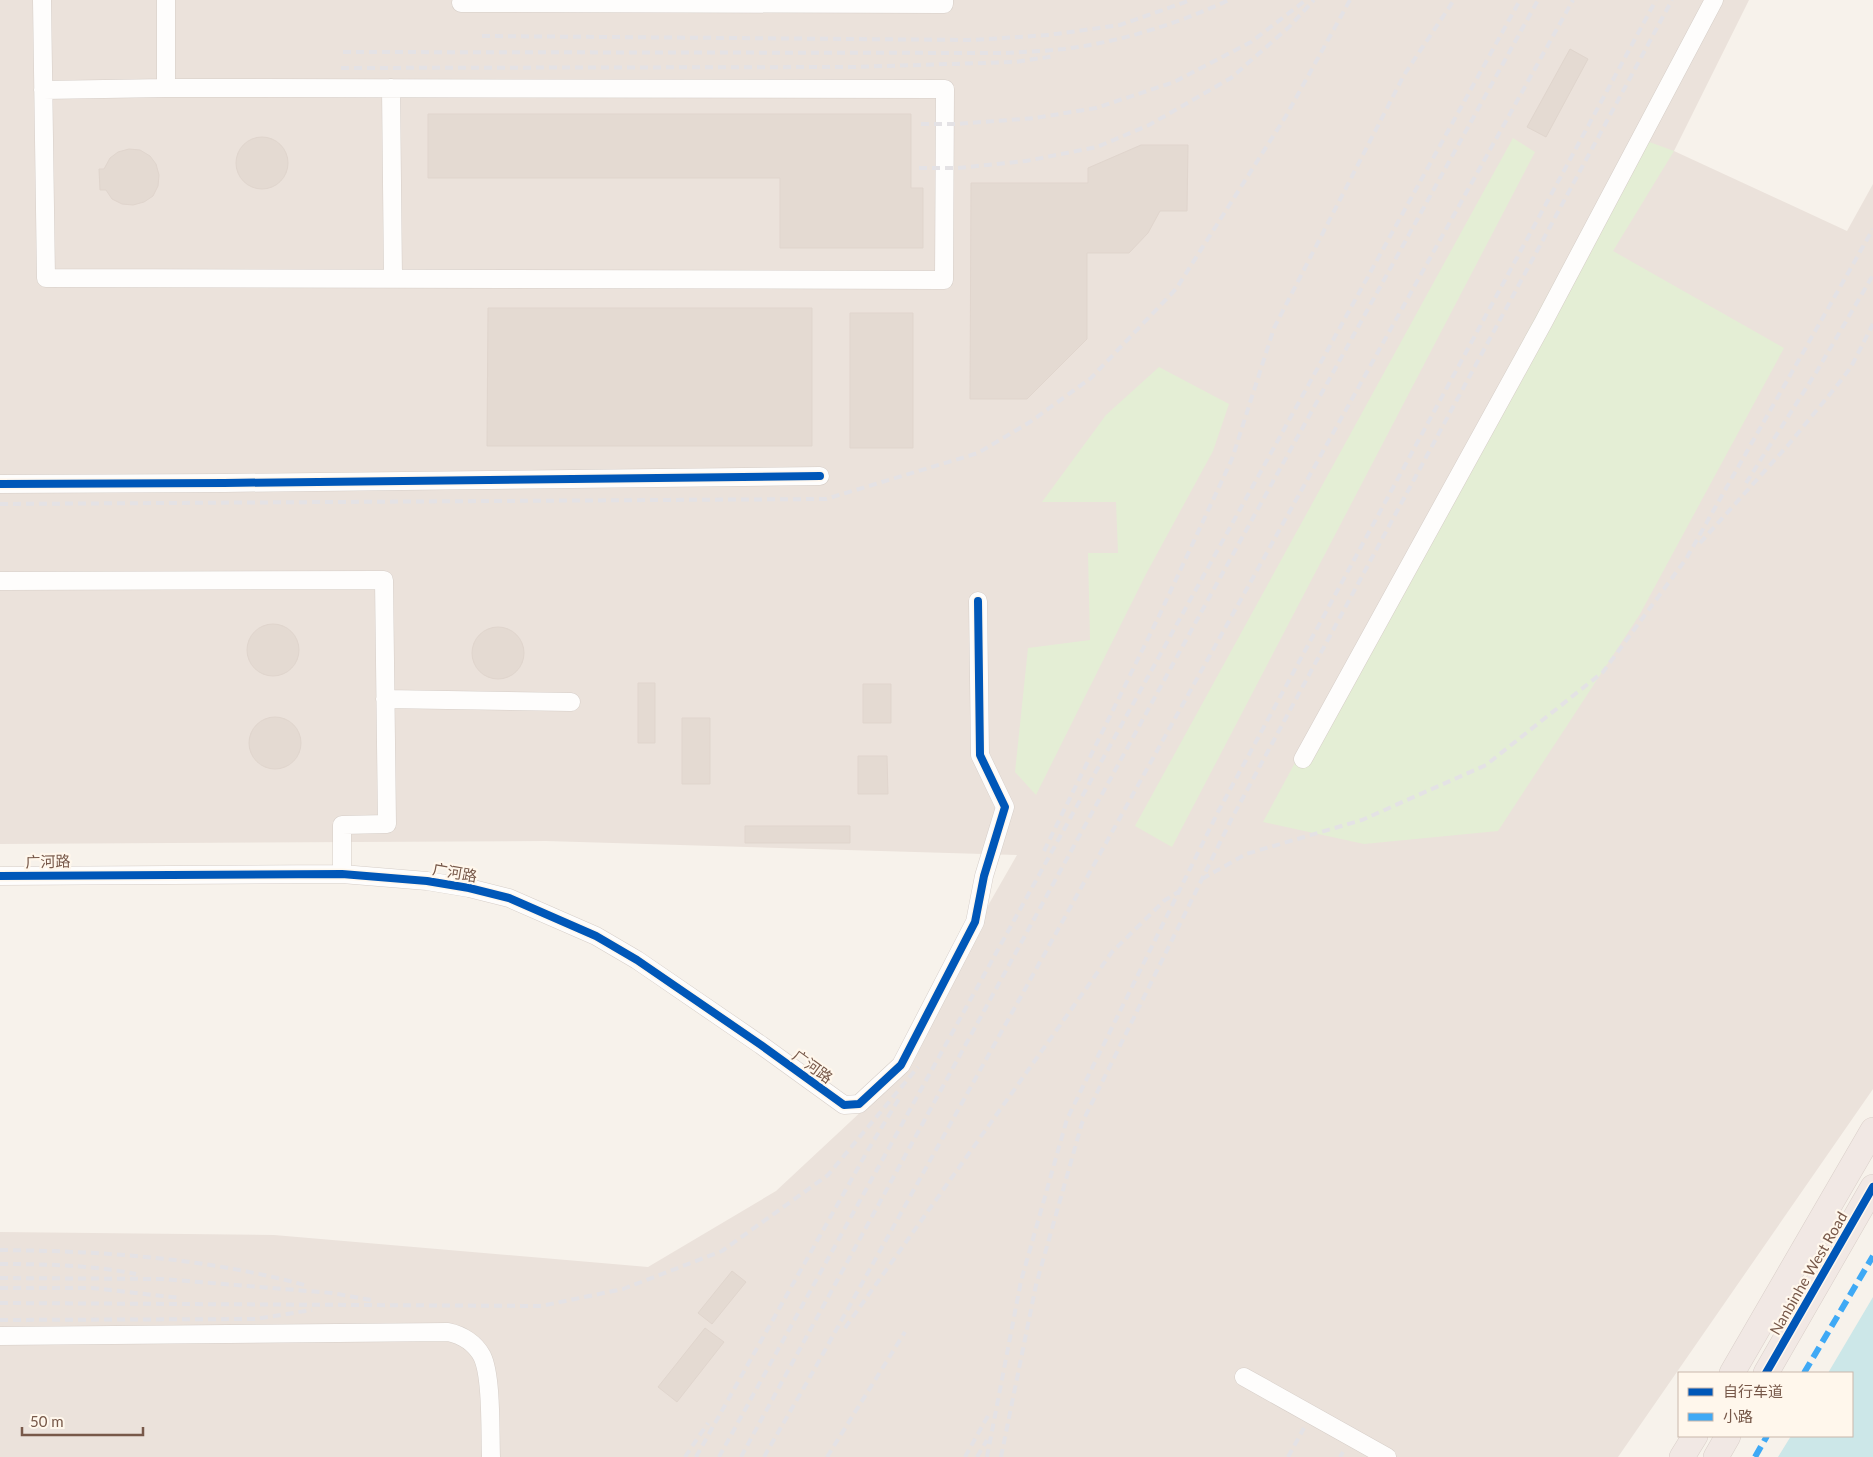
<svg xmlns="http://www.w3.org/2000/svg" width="1873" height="1457" font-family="Lato,'Noto Sans SC',sans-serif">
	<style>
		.industrial { fill: #ebe2db }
		.green { fill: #e4eed5 }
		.water { fill: #cce7e8 }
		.building { fill: #e4dad2; stroke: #e0d5cd }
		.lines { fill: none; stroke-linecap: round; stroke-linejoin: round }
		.minor-casing { stroke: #d6cec8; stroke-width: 19 }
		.highway-casing { stroke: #d9cfc9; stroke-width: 26 }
		.minor { stroke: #fefdfc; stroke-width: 18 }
		.highway { stroke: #f1e8e4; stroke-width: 25 }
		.rail { stroke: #e4e2e5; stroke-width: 4; stroke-dasharray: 8 5; stroke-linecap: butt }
		.quiet { stroke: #3fa9f5; stroke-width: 6; stroke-dasharray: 12 6; stroke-linecap: butt }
		.cycleway-casing { stroke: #fff7ec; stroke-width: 11 }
		.cycleway { stroke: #0057b8; stroke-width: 8 }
		.labels { text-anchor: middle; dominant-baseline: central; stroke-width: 4.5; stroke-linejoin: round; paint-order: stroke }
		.street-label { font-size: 15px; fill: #775849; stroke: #fff7ec }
	</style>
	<rect width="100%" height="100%" fill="#f7f2eb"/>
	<!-- industrial -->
	<path class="industrial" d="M0 0H1749L1674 151 1847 231 1873 184V1089L1618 1457H0V1232L274 1235 648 1267 776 1191 880 1094 1017 855 546 841 0 844Z"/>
	<!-- green -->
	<path class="green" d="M1633 136 1674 151 1613 251 1784 348 1640 614 1498 831 1364 844 1263 822Z
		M1513 138 1535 152 1172 847 1135 826Z
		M1159 367 1229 404 1213 451 1146 574 1036 795 1015 772 1028 648 1090 640 1088 553H1118L1116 502H1042L1106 415Z"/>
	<!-- water -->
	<path class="water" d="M1873 1297V1457H1778L1791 1436H1852V1373H1828Z"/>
	<!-- building -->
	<path class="building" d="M1570 49 1588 59 1546 137 1527 127Z
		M428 114H911V188H923V248H780V178H428Z
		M236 163a26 26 0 1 1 52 0a26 26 0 1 1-52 0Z
		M1141 145H1188L1187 211H1160L1148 233 1129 253H1087V339L1027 399H970L971 183H1088V168Z
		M129 149 140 150 150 156 156 164 159 175 158 186 153 196 144 202 133 205 122 204 112 199 106 190H100L99 169H104L110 158 118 152Z
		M488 308H812V446H487Z
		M850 313H913V448H850Z
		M247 650a26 26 0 1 1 52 0a26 26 0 1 1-52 0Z
		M472 653a26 26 0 1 1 52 0a26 26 0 1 1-52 0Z
		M638 683H655V743H638Z
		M863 684H891V723H863Z
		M249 743a26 26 0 1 1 52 0a26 26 0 1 1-52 0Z
		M682 718H710V784H682Z
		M858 756H887L888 794H858Z
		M745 826H850V843H745Z
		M732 1271 746 1282 712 1324 698 1313Z
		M705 1328 724 1342 677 1402 658 1387Z"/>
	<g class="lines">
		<defs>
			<path id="minor" d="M42 0 46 278 944 280 945 89 166 88 43 90
				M166 0V88
				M461 3 944 4V0
				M391 88 393 278
				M0 484 224 483 820 476
				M0 581 384 580 387 824 342 825V874
				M385 699 571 702
				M1303 759 1543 323 1714 0
				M0 876 342 874 427 881 469 888 509 898 596 936 637 960 761 1045 844 1105 859 1104 901 1065 975 922 984 876 1005 807 980 755 978 601
				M0 1336 448 1332C462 1335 475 1343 482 1356 492 1376 490 1433 491 1457
				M1244 1377 1387 1457"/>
			<path id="highway" d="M1732 1373 1873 1130
				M1766 1373 1873 1187
				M1682 1457 1695 1436
				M1716 1457 1728 1436"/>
		</defs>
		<!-- minor casing -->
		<use href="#minor" class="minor-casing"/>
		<!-- highway casing -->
		<use href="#highway" class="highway-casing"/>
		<!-- minor -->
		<use href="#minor" class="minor"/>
		<!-- highway -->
		<use href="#highway" class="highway"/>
		<!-- rail -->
		<path class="rail" d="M482 36 973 40 1049 35 1120 25 1191 0
			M343 52 1006 53C1025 52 1045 51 1064 49 1120 42 1177 24 1229 0
			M341 68 853 67 1015 62 1055 56
			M921 124H956L1035 118 1096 108 1174 82 1251 42 1306 0
			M919 168H958L1026 161 1097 147 1149 125 1231 78 1289 27 1314 0
			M1746 483 1817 371 1873 275
			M0 504 826 499 978 453 1030 422 1091 378 1176 289 1286 116 1350 0
			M1700 543 1789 444 1839 383 1851 367 1873 324
			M1044 851 1159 616 1232 459 1274 328 1404 75 1454 0
			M1202 879 1246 854 1362 820 1486 765 1603 672 1686 559 1873 229
			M0 1250C103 1251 208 1258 308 1286
			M0 1264C46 1264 91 1265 136 1274
			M0 1278 163 1279 332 1293 371 1300
			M0 1288H92L180 1298
			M0 1303 541 1306 623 1289 722 1251 828 1175 918 1067
			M0 1320 255 1319 312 1310
			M845 1328 1112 952 1165 900 1180 891
			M685 1457 708 1423
			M696 1457 868 1150 900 1097
			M719 1457 1520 0
			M741 1457 1210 596 1538 0
			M764 1457 814 1370 1573 0
			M827 1457 905 1332
			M965 1457 989 1414
			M977 1457 987 1440
			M987 1457 1021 1281 1067 1119 1218 812 1656 0
			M1001 1457 1036 1285 1082 1123 1232 818 1672 0
			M1288 1457 1304 1428
			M1340 1457 1343 1452"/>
		<!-- quiet -->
		<path class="quiet" d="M1804 1373 1873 1256
			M1755 1457 1767 1436"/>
		<defs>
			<path id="cycleway" d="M0 484 224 483 820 476
				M0 876 342 874 427 881 469 888 509 898 596 936 637 960 761 1045 844 1105 859 1104 901 1065 975 922 984 876 1005 807 980 755 978 601
				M1766 1373 1873 1187"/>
		</defs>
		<!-- cycleway casing -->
		<use href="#cycleway" class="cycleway-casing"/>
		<!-- cycleway -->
		<use href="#cycleway" class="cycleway"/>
	</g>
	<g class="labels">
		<!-- street labels -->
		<g class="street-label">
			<text transform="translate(48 861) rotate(-1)">广河路</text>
			<text transform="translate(455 872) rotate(10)">广河路</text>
			<text transform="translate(813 1066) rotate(36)">广河路</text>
			<text transform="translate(1808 1273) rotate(-60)">Nanbinhe West Road</text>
		</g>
	</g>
	<!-- legend -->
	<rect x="1678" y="1372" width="175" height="65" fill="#fff7ec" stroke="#c9b7ab"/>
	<rect x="1688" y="1388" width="25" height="8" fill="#0057b8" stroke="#c9b7ab"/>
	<text x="1723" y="1397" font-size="15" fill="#775849">自行车道</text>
	<rect x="1688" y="1413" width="25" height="8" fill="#3fa9f5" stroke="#c9b7ab"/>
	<text x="1723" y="1422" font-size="15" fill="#775849">小路</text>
	<!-- scale -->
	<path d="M22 1427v8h121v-8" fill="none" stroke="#775849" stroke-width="2.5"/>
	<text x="30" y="1427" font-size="15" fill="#775849" stroke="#fff7ec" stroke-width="4" paint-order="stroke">50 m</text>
</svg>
